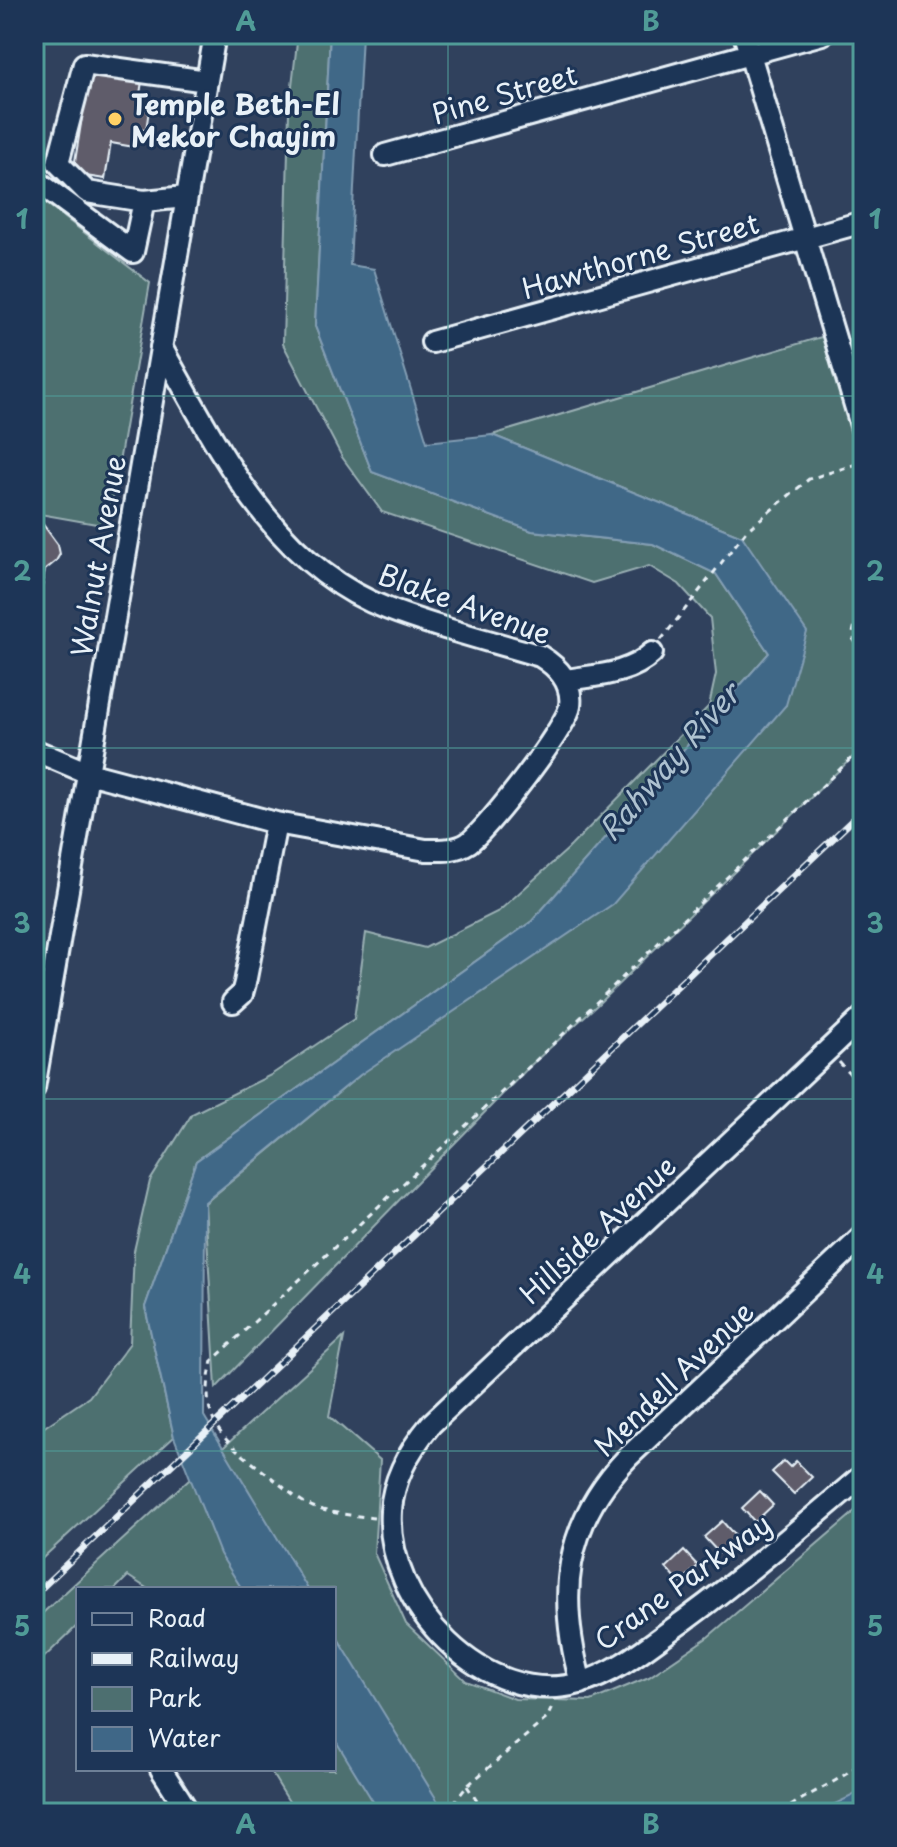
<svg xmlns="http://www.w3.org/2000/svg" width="897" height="1847" font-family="'Playpen Sans',sans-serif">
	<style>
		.green { fill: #4d6f70; stroke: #9ab0b4; stroke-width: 2 }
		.water { fill: #3f6787; stroke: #839eb4; stroke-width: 2 }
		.building { fill: #5e5c6a; stroke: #e8f1f8; stroke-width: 2 }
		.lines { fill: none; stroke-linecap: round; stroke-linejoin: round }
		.minor-casing { stroke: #e8f1f8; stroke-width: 26 }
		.path { stroke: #e8f1f8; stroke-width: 3; stroke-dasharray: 6 6; stroke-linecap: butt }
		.minor { stroke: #1d3557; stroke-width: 20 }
		.rail-casing { stroke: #e8f1f8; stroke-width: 7 }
		.rail { stroke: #1d3557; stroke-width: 4; stroke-dasharray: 12; stroke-linecap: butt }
		.grid { fill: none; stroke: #509b97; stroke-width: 2; stroke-opacity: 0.55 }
		.poi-dot { fill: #ffd166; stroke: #1d3557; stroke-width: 3 }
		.labels { text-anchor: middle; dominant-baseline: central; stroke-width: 6; stroke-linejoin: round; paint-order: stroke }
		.street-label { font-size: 28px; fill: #e8f1f8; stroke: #1d3557 }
		.poi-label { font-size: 28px; font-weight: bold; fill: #e8f1f8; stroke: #1d3557; text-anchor: start }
		.water-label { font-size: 30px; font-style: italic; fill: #adc1d0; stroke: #1d3557 }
		.neatline { fill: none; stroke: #509b97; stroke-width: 3 }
		.grid-label { font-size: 26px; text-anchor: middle; font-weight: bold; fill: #509b97 }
	</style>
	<rect width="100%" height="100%" fill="#30415d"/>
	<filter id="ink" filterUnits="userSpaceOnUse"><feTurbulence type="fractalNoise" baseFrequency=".0125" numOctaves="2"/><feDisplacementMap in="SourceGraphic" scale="16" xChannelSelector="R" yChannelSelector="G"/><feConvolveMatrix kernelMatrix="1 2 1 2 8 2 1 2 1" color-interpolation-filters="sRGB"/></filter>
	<g filter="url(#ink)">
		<!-- green -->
		<path class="green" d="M298 34H330L315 326 372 472 532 531 653 544 716 574 769 653 532 921 196 1161 145 1307 174 1437 34 1566V1434L89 1397 130 1343 134 1251 150 1181 192 1114 271 1075 354 1019 366 933 425 948 499 911 568 849 709 706 716 674 710 618 679 584 649 566 592 583 382 512 342 457 283 344 289 111Z
			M34 194 150 283 108 526 34 513Z
			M828 335 863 451V747L597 1005 531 1065 216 1388 205 1203 360 1075 786 705 742 536 492 435Z
			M344 1337 329 1416 380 1460 374 1553 406 1624 466 1681 515 1699 591 1701 649 1677 708 1637 851 1515 863 1502V1813H296L269 1769H334V1589H148L128 1576 115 1589H78V1625L34 1667V1621Z"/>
		<!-- water -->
		<path class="water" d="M330 34H362L350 265 374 269 427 442 492 435 742 536 807 632 786 705 613 904 360 1075 205 1202 204 1416 308 1589H242L220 1554 174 1437 145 1307 196 1161 532 921 769 653 716 574 653 544 532 531 372 472 315 326Z
			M334 1632 445 1813H380L334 1738Z
			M863 1786V1813H816L854 1795Z"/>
		<!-- building -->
		<path class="building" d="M89 73 142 81 138 108 149 110 146 130 137 129 134 147 111 143 105 179 73 174Z
			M42 523 58 545 60 554 56 561 45 570 34 633V528Z
			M784 1461 790 1467 796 1461 812 1477 794 1494 772 1472Z
			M760 1491 773 1505 755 1522 742 1508Z
			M722 1521 736 1537 719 1553 704 1537Z
			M684 1551 698 1566 680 1583 666 1568Z"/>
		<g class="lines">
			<defs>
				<path id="minor" d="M744 34 863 432
					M385 155 822 34
					M34 179 133 252 144 201
					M186 197 144 201 87 192 58 163 84 64 207 81
					M432 342 863 222
					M566 680C596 675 629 675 652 653
					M34 750 88 773 276 823 426 850C440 850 456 851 468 843 488 829 567 727 570 706 573 683 558 667 540 656 490 641 437 628 388 609 272 565 218 447 161 347
					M233 1002 242 994 245 983 276 823
					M863 1017 431 1424C410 1449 393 1478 391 1511 385 1604 485 1710 580 1683 612 1674 638 1654 664 1635 734 1586 798 1530 863 1475
					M34 1088 215 34
					M581 1683C557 1596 563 1525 628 1457L863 1236
					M161 1769 189 1813"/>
			</defs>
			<!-- minor casing -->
			<use href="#minor" class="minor-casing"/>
			<!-- path -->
			<path class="path" d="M863 592 852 637 863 653
				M661 640 747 530 809 479 863 462
				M839 1062 863 1088
				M374 1518C354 1515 331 1514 313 1507 296 1500 282 1485 267 1474 222 1439 198 1423 212 1361L531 1065 863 747
				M467 1786 485 1813
				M446 1813 467 1786 547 1718 554 1703
				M781 1813C806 1793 840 1783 863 1760"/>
			<!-- minor -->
			<use href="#minor" class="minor"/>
			<defs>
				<path id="rail" d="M34 1595 863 810"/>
			</defs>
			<!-- rail casing -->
			<use href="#rail" class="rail-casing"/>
			<!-- rail -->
			<use href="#rail" class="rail"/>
		</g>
	</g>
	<!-- grid -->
	<path class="grid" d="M448 34V1813M34 396H863M34 748H863M34 1099H863M34 1451H863"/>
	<!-- markers -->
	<circle class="poi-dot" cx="115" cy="119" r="8"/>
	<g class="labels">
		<!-- street labels -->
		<g class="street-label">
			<text transform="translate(504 93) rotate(-16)">Pine Street</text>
			<text transform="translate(640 255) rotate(-16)">Hawthorne Street</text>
			<text transform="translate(97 556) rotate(-80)">Walnut Avenue</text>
			<text transform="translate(465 603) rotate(20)">Blake Avenue</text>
			<text transform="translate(597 1229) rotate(-43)">Hillside Avenue</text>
			<text transform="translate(673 1378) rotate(-44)">Mendell Avenue</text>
			<text transform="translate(682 1581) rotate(-36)">Crane Parkway</text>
		</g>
		<!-- poi labels -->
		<g class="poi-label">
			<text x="131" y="103">Temple Beth-El<tspan x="131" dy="32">Mekor Chayim</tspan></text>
		</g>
		<!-- water labels -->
		<g class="water-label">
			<text transform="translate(668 761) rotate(-49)">Rahway River</text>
		</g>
	</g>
	<!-- margin -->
	<rect width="897" height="1847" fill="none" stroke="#1d3557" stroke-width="88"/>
	<!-- legend -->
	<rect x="76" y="1587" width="260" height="184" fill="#1d3557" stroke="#6e8097" stroke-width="2"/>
	<rect x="92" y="1613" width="40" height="12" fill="#1d3557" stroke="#6e8097" stroke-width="2"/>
	<text x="148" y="1627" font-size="24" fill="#e8f1f8">Road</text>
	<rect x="92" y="1653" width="40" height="12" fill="#e8f1f8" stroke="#6e8097" stroke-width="2"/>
	<text x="148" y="1667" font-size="24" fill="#e8f1f8">Railway</text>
	<rect x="92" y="1687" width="40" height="24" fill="#4d6f70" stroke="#6e8097" stroke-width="2"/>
	<text x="148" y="1707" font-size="24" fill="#e8f1f8">Park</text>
	<rect x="92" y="1727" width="40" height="24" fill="#3f6787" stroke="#6e8097" stroke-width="2"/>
	<text x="148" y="1747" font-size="24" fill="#e8f1f8">Water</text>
	<rect x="44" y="44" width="809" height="1759" class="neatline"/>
	<g class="grid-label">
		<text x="246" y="31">A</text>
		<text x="651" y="31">B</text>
		<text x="22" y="229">1</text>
		<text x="875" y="229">1</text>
		<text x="22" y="581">2</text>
		<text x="875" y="581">2</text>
		<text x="22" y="933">3</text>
		<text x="875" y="933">3</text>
		<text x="22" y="1284">4</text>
		<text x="875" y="1284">4</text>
		<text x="22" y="1636">5</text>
		<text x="875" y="1636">5</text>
		<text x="246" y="1834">A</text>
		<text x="651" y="1834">B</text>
	</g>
</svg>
